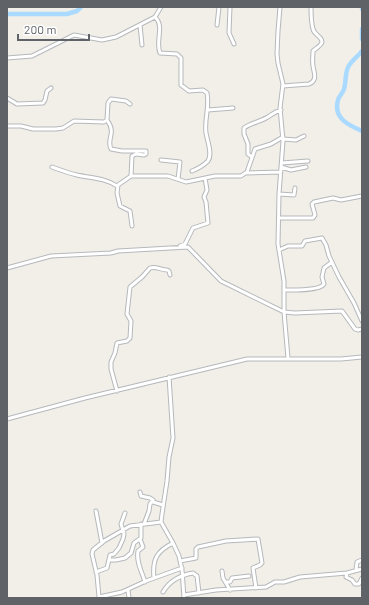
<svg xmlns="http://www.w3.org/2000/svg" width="369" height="605" font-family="Barlow,sans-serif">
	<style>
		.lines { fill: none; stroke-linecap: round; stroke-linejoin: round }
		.river { stroke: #aadaff; stroke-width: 4.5 }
		.minor-casing { stroke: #b5b8bc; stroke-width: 5 }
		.minor { stroke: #fff; stroke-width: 3 }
	</style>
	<rect width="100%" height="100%" fill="#f1efe8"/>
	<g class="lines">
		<!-- river -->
		<path class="river" d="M362 7V9
			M7 14H67L77 11 81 7
			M362 29V39
			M362 51C357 58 349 62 347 70 345 77 346 83 344 89 343 93 339 96 338 100 333 118 348 125 362 131"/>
		<defs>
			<path id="minor" d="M230 7 229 33 234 44
				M280 7 278 31 277 54 278 63 283 84 280 108 283 141 279 194 278 244 284 281V312L288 358
				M155 17C165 26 155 41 160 53L177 54 181 58V85L189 91 203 90 207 93C210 107 204 119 206 133 207 140 213 154 208 161 204 165 197 169 192 171
				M140 25 142 45
				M217 25 219 7
				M7 58 32 56 74 35 102 40 116 37 155 17 161 7
				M283 86 309 84C318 80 314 73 313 66 312 61 313 56 313 51 315 49 321 46 322 42 322 36 314 35 313 29 311 22 311 15 311 7
				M7 98 17 104 43 103 45 100 47 91 51 88
				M208 110 233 108
				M107 120C117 134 106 138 111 149L122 151H146V154L144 155 136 154 132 156 131 176
				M7 126H21L33 129H56L63 128 74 121 104 122 107 120 108 103 111 99 126 101 130 104
				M283 139 296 140 304 136
				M252 157 248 154V144L244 134V128C251 123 259 122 266 118 272 115 273 112 281 110
				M161 160 180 162 178 179
				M282 163 308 161
				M52 167C60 170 68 173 77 175 91 178 105 178 117 186
				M281 167 291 170 306 167
				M246 173 281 172
				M279 194 294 195 295 188
				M279 218H313L315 215 312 204 314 202 333 198 341 200 362 196
				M132 226 130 211 120 206 117 193 118 185 131 176H168L186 182 215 176H241L247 172 255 149 271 144 283 137
				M180 246 185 244 193 228 208 223 206 202 204 197 207 190 205 178
				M279 250 288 246H302L305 241 322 238 326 245 329 256 339 277 354 303 362 321
				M7 268 51 256 111 253 118 251 188 247 221 281 284 312 295 313 342 311 355 329 358 330 362 329
				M284 290C292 290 320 291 324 284L322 277 324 268 332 262
				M169 377 173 438 169 457 167 481 162 514 161 522 173 543 179 556 182 570 184 598
				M117 391 111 369V362L115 353 117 343 127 341 130 338 131 321 127 314 130 287 142 277 150 268C156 266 161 270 167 270L169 271 170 275
				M7 419 85 398 247 359H341L362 357
				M140 492 141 496 150 498 153 500 150 504 149 511 144 524
				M153 502 163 505
				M96 511 102 543
				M161 522 130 526 104 541 93 550 92 554 97 575 99 597 122 592 146 581 182 568
				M140 539 143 547 138 551C136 562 142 572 145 582
				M110 560H116L125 558 131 553 134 543 141 538V524
				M180 561 196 558V549L198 547 226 541 258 539 262 563 260 565 253 568 256 588
				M356 570 357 562 362 560
				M222 571 223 578 230 590
				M96 572 107 568 110 555 114 554 119 548 123 539 124 534 121 524 125 513
				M347 573 346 577 352 580 355 584H359L362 578
				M154 578C152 559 157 551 173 543
				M227 582H230L232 578 249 576
				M128 590 129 598
				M163 592C170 580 181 575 193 573L197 576 199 593
				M184 595 216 590 266 587 275 582H284L300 577 347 573 362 569"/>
		</defs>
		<!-- minor casing -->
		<use href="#minor" class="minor-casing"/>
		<!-- minor -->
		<use href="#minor" class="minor"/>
	</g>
	<!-- border -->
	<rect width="369" height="605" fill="none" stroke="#5f6368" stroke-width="16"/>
	<!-- scale -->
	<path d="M18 34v6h71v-6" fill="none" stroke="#5f6368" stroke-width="2"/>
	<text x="24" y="34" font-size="12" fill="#5f6368" stroke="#ffffff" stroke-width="3" paint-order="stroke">200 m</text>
</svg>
